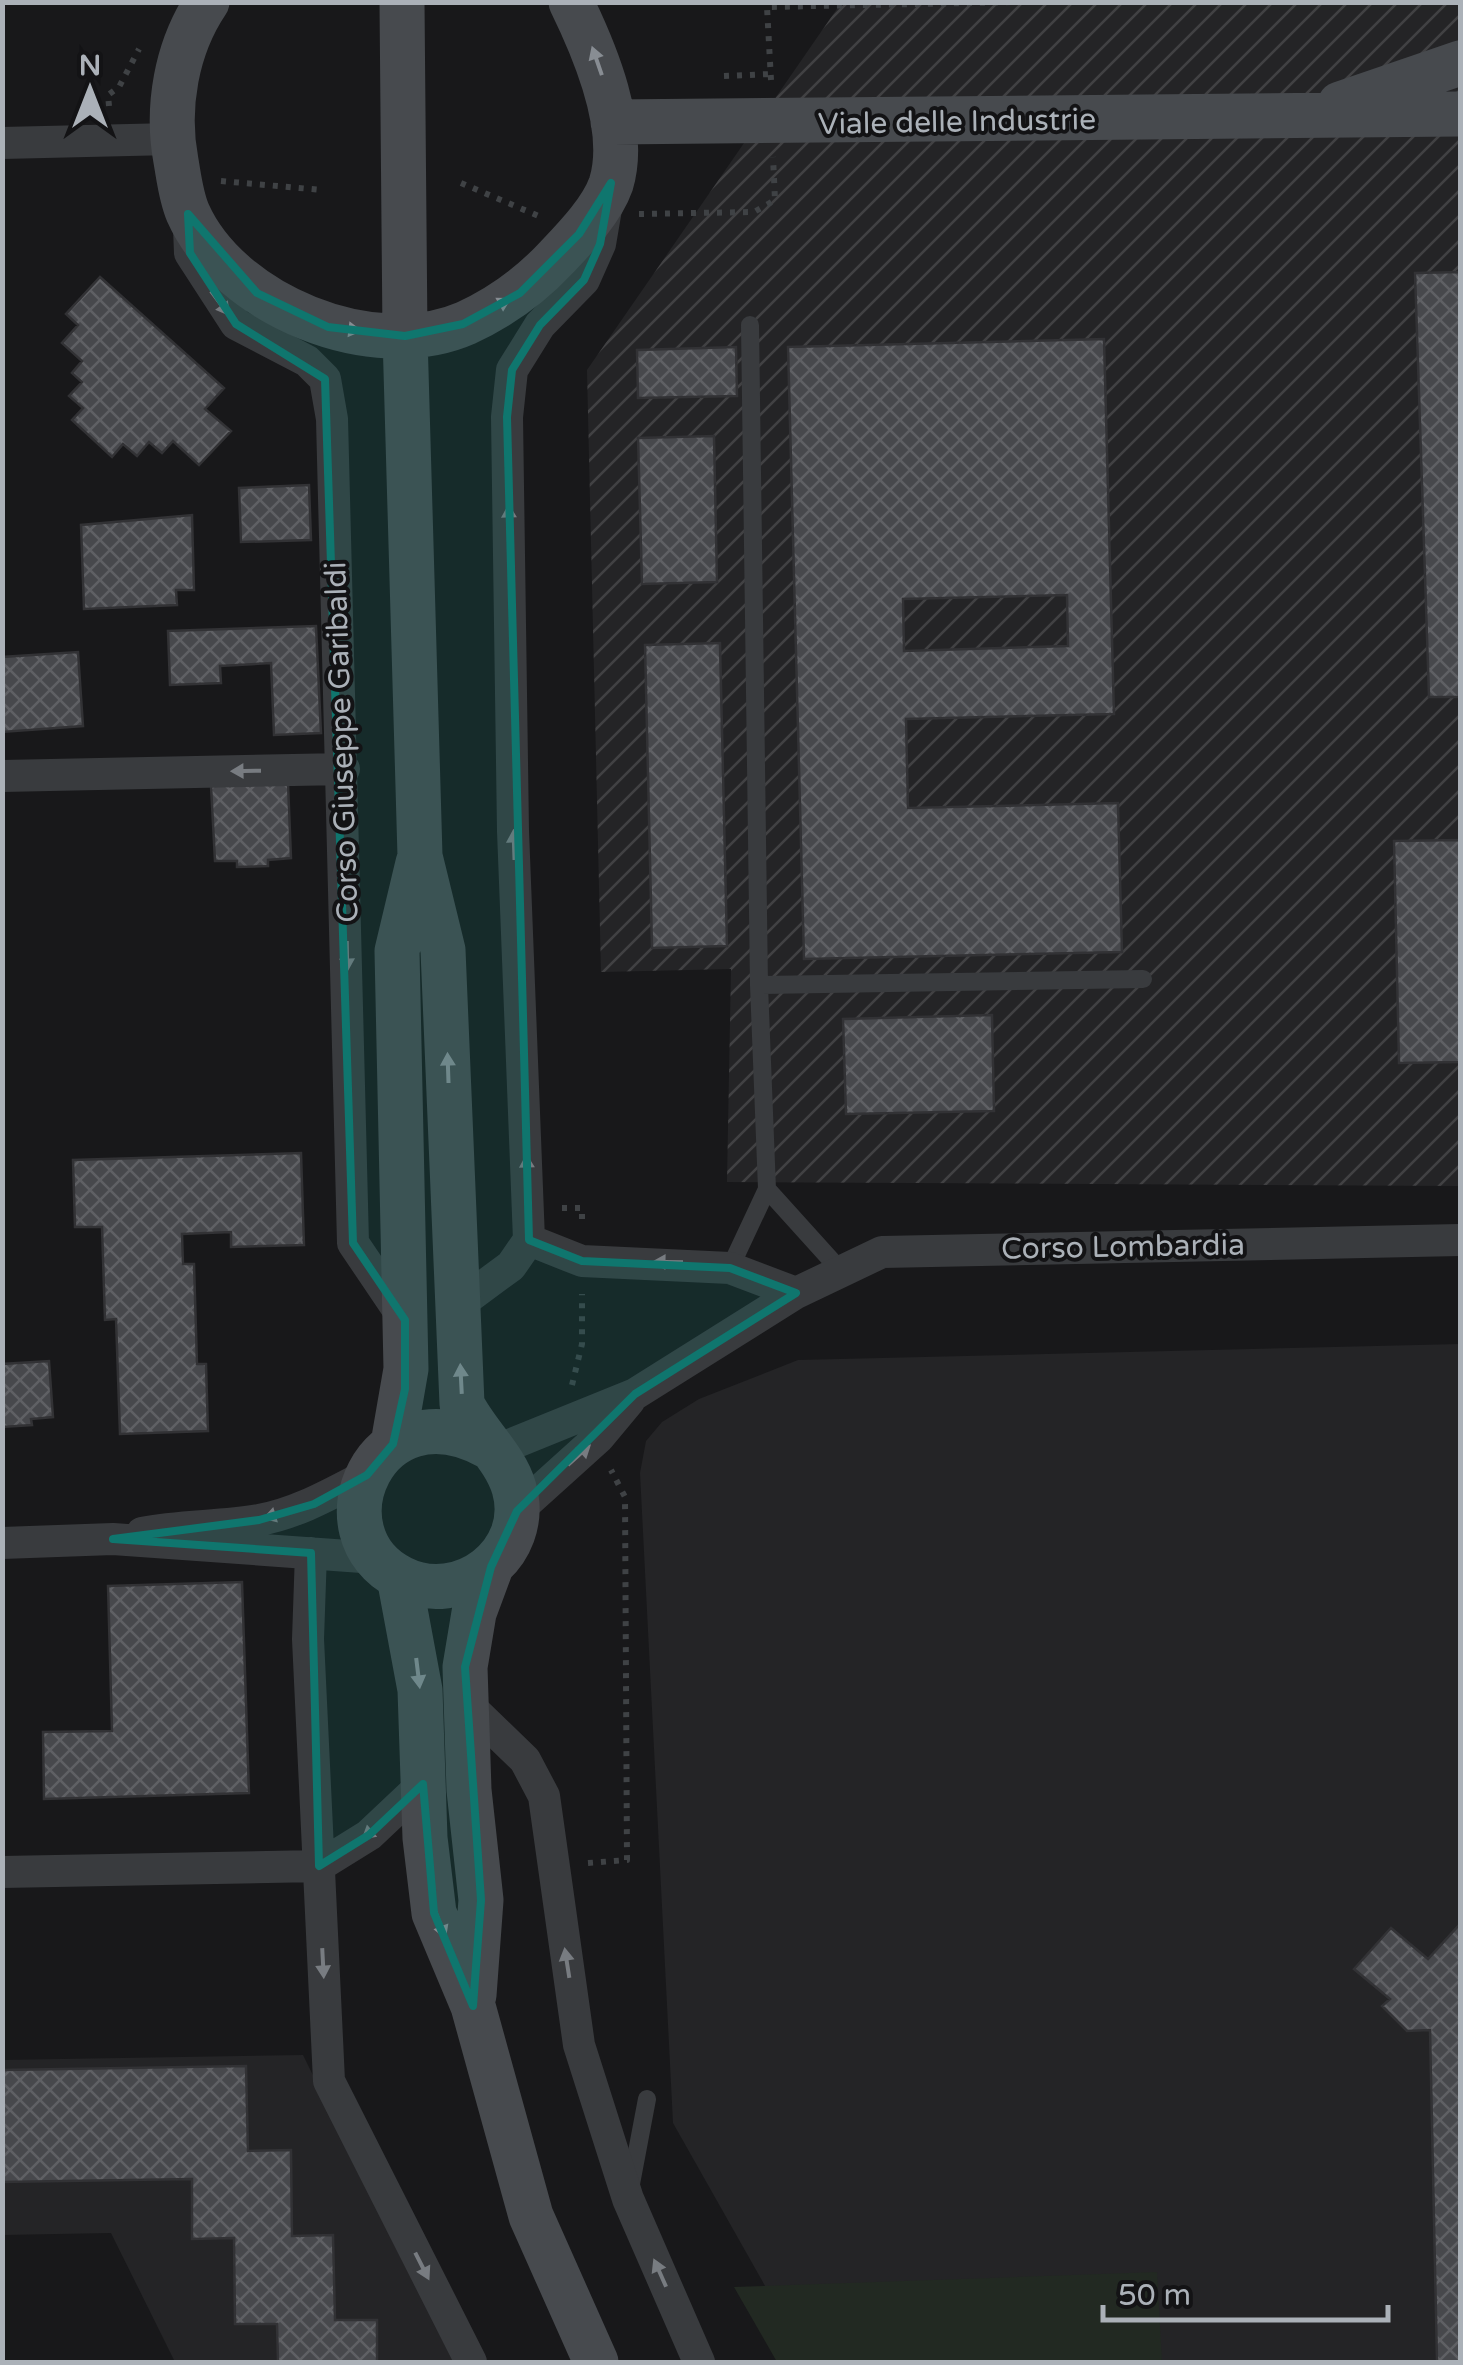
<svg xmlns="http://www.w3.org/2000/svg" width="1463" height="2365" font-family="'Varela Round',sans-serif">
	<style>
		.built { fill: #242426 }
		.industrial { fill: url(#industrial-furrows) }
		.green { fill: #222922 }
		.building { fill: url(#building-cross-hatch); stroke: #323235; stroke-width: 2.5; fill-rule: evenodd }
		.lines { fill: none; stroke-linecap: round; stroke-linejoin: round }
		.path { stroke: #3f4245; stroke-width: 6; stroke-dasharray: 5 8; stroke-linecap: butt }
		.lane { stroke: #393b3e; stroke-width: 18 }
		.street { stroke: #393b3e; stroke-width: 32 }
		.secondary { stroke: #474a4e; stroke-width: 45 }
		.oneway { fill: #888d93 }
		.oneway2 { fill: #787c81 }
		.marked { fill: #0f766e; fill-opacity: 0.2; stroke: #0f766e; stroke-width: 8; stroke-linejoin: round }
		.labels { text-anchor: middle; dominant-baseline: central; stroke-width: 8; stroke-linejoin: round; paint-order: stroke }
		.street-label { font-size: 30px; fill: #abb1b8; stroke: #131315 }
	</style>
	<defs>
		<pattern id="industrial-furrows" width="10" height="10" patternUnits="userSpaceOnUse" patternTransform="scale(2.5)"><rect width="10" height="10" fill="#242426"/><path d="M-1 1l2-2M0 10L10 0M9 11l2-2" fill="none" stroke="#414143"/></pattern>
		<pattern id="building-cross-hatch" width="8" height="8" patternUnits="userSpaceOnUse" patternTransform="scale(2.5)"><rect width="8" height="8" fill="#47484c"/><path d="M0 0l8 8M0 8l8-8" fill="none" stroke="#5f6064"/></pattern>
	</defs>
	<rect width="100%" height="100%" fill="#18181a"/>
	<!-- built -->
	<path class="built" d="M1460 1344V2362H808L673 2123 640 1473 646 1441 662 1422 699 1399 798 1360Z
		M303 2055 454 2362H175L111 2233 3 2235 2 2060Z"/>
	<!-- industrial -->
	<path class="industrial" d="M841 3H1460V1186L727 1182 731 969 601 972 587 370Z"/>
	<!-- green -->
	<path class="green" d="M1157 2272 1162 2362H777L734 2287Z"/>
	<!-- building -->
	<path class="building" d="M1460 272V697H1429L1415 273Z
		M100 277 224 388 205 409 231 431 199 465 173 441 162 453 149 442 137 456 123 444 112 457 72 420 83 408 69 396 82 382 72 373 82 361 62 343 78 325 66 314Z
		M1104 339 1114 714 906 719 908 808 1118 803 1122 952 804 959 788 347ZM1067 595 1068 646 904 651 903 599Z
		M736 347 737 396 638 398 637 350Z
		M714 436 717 582 642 584 638 438Z
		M309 485 311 540 241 542 239 488Z
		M192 515 194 590H176L177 605 84 609 81 525Z
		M316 626 321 733 274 735 271 663 220 666 221 683 170 685 168 631Z
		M720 643 727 946 652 948 645 645Z
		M78 652 83 726 2 732V657Z
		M288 783 291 858 268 860V866L237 867V861H215L211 786Z
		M1460 840V1062L1399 1063 1394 841Z
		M992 1015 994 1111 846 1114 843 1019Z
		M301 1153 304 1245 231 1247V1232L182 1234 183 1264H194L197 1364H206L208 1431 120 1434 116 1319 105 1320 102 1227H75L73 1160Z
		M49 1361 53 1417 31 1419 32 1425 2 1427V1364Z
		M242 1582 249 1793 44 1799 43 1732 112 1731 108 1586Z
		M1460 1924V2362H1437L1430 2030 1407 2031 1382 2006 1390 1999 1354 1969 1391 1928 1428 1959Z
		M246 2066 248 2151 291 2150 292 2236 333 2235 335 2320H377V2362H278L277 2324H235L234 2238 192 2239V2179L2 2182V2070Z"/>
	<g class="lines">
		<!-- path -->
		<path class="path" d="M724 76 771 74
			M771 80 767 7 1017 2
			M109 106 108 95 119 87 139 49
			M221 181 322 190
			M461 183 541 217
			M639 214 754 212 775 200 773 157
			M562 1208H582V1226
			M572 1385 582 1344V1294
			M588 1863 627 1860 625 1497 611 1470"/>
		<!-- lane -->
		<path class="lane" d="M759 985 1143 979
			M767 1189 841 1271
			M730 1268 767 1189 759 985 750 325
			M630 2189 647 2099"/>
		<!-- street -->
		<path class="street" d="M2 143 172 139
			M189 228 190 253 236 324 307 361 325 379 332 419 353 1243 405 1320
			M2 776 344 769
			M529 1240 582 1261 730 1268 796 1293
			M458 1305 511 1266 529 1240 513 831 507 417 512 370 540 325 584 280 600 244 607 203
			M492 1452 635 1394 796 1293 882 1252 1460 1240
			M517 1511 599 1437 629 1401
			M142 1533C181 1525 220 1527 259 1520 298 1513 332 1493 367 1475
			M2 1543 113 1539 376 1558
			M311 1553 308 1639 329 2081 471 2362
			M466 1703 525 1760 544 1796 579 2045 628 2199 699 2362
			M2 1872 319 1866 369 1835 423 1784"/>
		<!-- secondary -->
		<path class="secondary" d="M207 2C176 48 166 108 176 161 179 178 181 197 188 213 229 305 373 364 466 323 501 307 531 285 557 257 576 237 602 210 611 184 628 129 595 51 571 2
			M402 2 405 336 420 856 443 950 462 1404C476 1433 505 1457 514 1488 533 1554 460 1608 401 1578 313 1534 375 1385 487 1446
			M1340 104 1460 63
			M613 122 1460 114
			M393 1444 406 1369 397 951 418 863
			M399 1577 420 1690 425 1838 434 1913 473 2006 531 2216 596 2362
			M474 1995 481 1900 469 1790 465 1667 474 1613 491 1567"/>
	</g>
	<!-- one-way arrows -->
	<defs><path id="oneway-solid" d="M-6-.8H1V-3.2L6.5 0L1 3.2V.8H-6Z" transform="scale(2.5)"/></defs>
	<g class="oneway">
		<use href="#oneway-solid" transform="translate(597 61) rotate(-109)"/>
		<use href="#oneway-solid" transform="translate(497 306) rotate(-29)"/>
		<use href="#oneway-solid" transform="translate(346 329) rotate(7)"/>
		<use href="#oneway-solid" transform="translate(448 1068) rotate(-92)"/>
		<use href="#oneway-solid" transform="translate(461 1379) rotate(-93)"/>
		<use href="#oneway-solid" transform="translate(418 1673) rotate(83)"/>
		<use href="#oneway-solid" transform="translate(440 1924) rotate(69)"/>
	</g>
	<g class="oneway2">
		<use href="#oneway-solid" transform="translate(220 303) rotate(53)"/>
		<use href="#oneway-solid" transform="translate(509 520) rotate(-91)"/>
		<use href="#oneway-solid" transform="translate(246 771) rotate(179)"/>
		<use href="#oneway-solid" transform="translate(514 845) rotate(-92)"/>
		<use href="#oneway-solid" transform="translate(347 956) rotate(89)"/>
		<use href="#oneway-solid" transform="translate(527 1170) rotate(-92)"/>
		<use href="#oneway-solid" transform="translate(668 1262) rotate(-179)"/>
		<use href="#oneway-solid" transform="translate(579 1455) rotate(-42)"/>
		<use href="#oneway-solid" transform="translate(278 1514) rotate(163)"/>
		<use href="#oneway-solid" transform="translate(374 1829) rotate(140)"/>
		<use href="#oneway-solid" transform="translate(323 1963) rotate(87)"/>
		<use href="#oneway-solid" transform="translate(567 1963) rotate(-99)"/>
		<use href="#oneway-solid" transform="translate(422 2266) rotate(63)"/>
		<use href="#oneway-solid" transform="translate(660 2273) rotate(-114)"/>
	</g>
	<!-- marked area -->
	<path class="marked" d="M611 183 600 244 584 280 540 325 512 370 507 417 529 1240 582 1261 730 1268 796 1293 635 1394 517 1511 491 1567 465 1667 481 1900 473 2006 434 1913 423 1784 369 1835 319 1866 311 1553 113 1539 259 1520 314 1504 367 1475 393 1444 405 1389V1320L353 1243 325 379 236 324 190 253 188 214 257 293 328 327 405 336 463 324 520 293 579 234Z"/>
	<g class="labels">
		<!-- street labels -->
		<g class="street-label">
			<text transform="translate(957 122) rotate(-1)">Viale delle Industrie</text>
			<text transform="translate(342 742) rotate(-92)">Corso Giuseppe Garibaldi</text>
			<text transform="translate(1123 1247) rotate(-1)">Corso Lombardia</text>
		</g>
	</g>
	<!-- border -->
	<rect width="1463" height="2365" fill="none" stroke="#abb1b8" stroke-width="10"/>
	<!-- north arrow -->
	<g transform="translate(90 90)" stroke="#131315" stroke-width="8" paint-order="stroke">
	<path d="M0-8L18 38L0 25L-18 38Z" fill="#abb1b8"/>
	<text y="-15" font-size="28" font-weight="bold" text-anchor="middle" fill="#abb1b8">N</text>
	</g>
	<!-- scale -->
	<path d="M1103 2305v15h285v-15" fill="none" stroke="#abb1b8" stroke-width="5"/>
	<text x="1118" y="2305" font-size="30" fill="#abb1b8" stroke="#131315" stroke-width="8" paint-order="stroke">50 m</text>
</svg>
